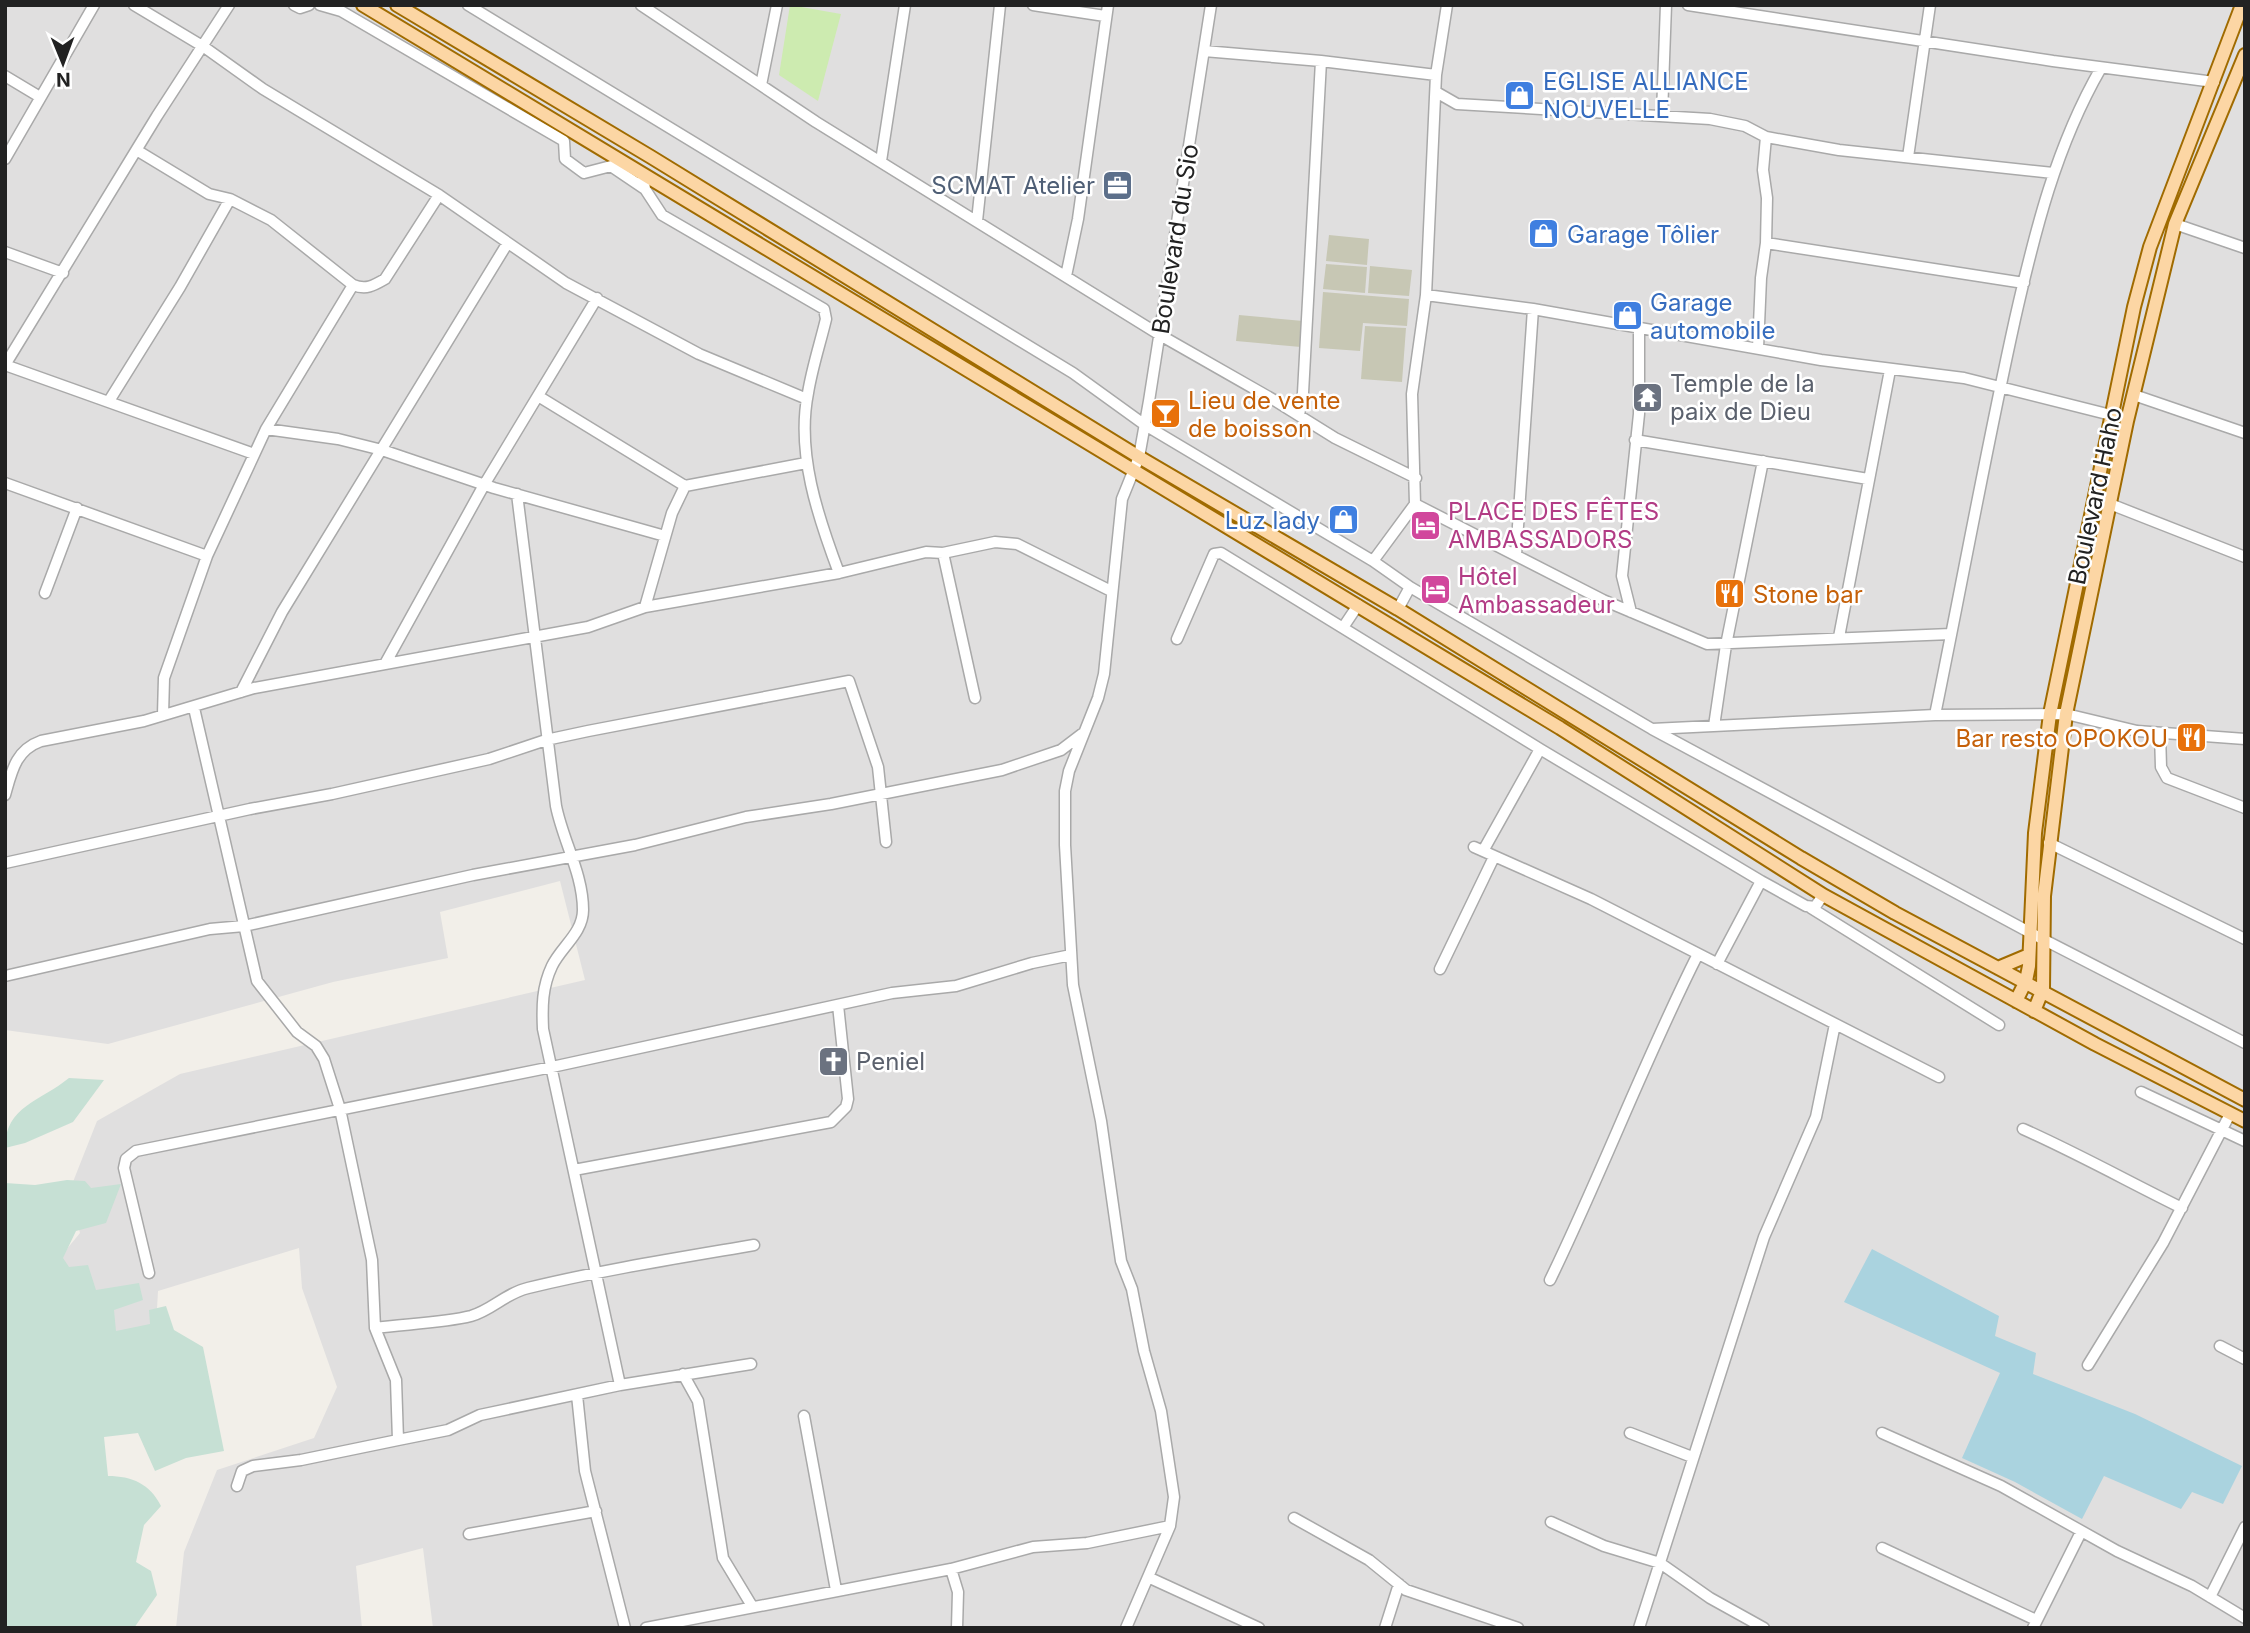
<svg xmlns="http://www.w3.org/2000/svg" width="2250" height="1633" font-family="Inter,sans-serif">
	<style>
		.residential { fill: #e0dfdf }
		.construction { fill: #c7c7b4 }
		.grass { fill: #cdebb0 }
		.wetland { fill: #c6e0d4 }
		.water { fill: #aad3df }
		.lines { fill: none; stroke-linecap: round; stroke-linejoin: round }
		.minor-casing { stroke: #a9a9a9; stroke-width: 13 }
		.major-casing { stroke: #a06b00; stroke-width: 16 }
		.minor { stroke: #fff; stroke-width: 10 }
		.major { stroke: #fcd6a4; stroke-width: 12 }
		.labels { text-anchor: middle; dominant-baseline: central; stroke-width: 5; stroke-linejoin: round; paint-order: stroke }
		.shop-label { font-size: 24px; fill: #366cbe; stroke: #fff; text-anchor: start }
		.service-label { font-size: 24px; fill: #4e5e75; stroke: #fff; text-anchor: end }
		.street-label { font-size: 24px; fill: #222; stroke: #fff }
		.worship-label { font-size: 24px; fill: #5b616d; stroke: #fff; text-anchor: start }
		.food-label { font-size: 24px; fill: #c56008; stroke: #fff; text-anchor: start }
		.hotel-label { font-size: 24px; fill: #b23c85; stroke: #fff; text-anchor: start }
	</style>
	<rect width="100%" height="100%" fill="#f2efe9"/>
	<!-- residential -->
	<path class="residential" d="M5 5H2245V1628H433L423 1548 356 1566 362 1628H176L184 1552 217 1470 314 1438 337 1387 302 1288 299 1248 158 1291 156 1327 134 1346 84 1326 57 1261 80 1233 69 1192 97 1121 180 1074 585 980 560 881 440 912 448 958 333 982 108 1044 5 1030Z"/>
	<!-- construction -->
	<path class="construction" d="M1329 235 1369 239 1367 265 1326 261Z
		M1326 264 1367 267 1365 293 1323 289Z
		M1370 266 1412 270 1409 296 1368 293Z
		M1323 292 1409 299 1407 326 1363 323 1360 351 1319 348Z
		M1239 315 1303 321 1301 347 1236 341Z
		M1365 326 1406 328 1402 382 1361 379Z"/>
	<!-- grass -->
	<path class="grass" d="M790 5 841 14 818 101 779 75Z"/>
	<!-- wetland -->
	<path class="wetland" d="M69 1078 104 1080 73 1122 25 1143 5 1148C5 1106 41 1101 69 1078Z
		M67 1180 85 1181 91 1188 121 1184 106 1223 76 1231 63 1258 69 1267 88 1265 96 1290 139 1283 143 1300 114 1310 116 1331 150 1324 149 1310 166 1306 174 1330 203 1347 224 1451 186 1458 155 1471 138 1433 104 1437 108 1476C132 1476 150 1484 161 1506L144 1525 136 1562 151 1571 157 1595 134 1628H5V1183L35 1185Z"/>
	<!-- water -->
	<path class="water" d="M1872 1249 1999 1316 1995 1336 2036 1353 2033 1374 2135 1414 2242 1466 2223 1504 2192 1492 2181 1509 2104 1476 2082 1519 2015 1482 1962 1458 2000 1373 1844 1302Z"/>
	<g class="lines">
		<defs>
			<path id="minor" d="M134 5 204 47 263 89 439 195 566 283 699 354 807 399
				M294 5 300 8 309 5
				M320 5 341 11 564 141 565 159 584 173 611 166 645 189
				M468 5 1073 373 1145 425 1373 561
				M641 5 816 122 1160 335 1274 400 1335 438 1416 478
				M1033 5 1105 16
				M1688 5 2053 61 2214 82
				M1204 51 1321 61 1436 75
				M5 76 40 97
				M761 85 777 5
				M1436 92 1457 104 1710 119 1745 126 1766 137 1839 150 2053 173
				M1662 114 1666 5
				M138 151 209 194 230 199 271 220 353 285C366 290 373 286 385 279L439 195
				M1908 157 1930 5
				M5 159 94 5
				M881 161 905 5
				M643 175 645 189 662 215 824 309 826 319C820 344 812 368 808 393 796 453 818 517 839 573
				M977 221 1000 5
				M2175 224 2245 248
				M1766 243 2024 283
				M5 252 63 273
				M1066 276 1078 219 1108 5
				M1426 295 1533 309 1821 360 1964 378 2111 415
				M1758 348 1761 278 1766 243 1767 198 1763 170 1766 137
				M5 365 157 116 229 5
				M5 365 254 454
				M2134 395 2245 433
				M538 396 685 486 806 463
				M109 401 180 287 230 199
				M1299 415 1303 393 1321 61
				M266 429 338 439 382 450 494 488 665 536
				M1635 440 1868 479
				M5 483 207 556
				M517 494 556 806C563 841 583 874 583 910 583 933 561 947 552 966 542 987 542 1007 543 1029L620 1385
				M1415 504 1603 600 1707 644 1951 634
				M2110 504 2245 557
				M943 553 975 698
				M1516 555 1533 309
				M1410 587 1652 729 1935 715 2066 714 2137 731 2245 739
				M45 593 77 508
				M645 607 672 513 685 486
				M1398 609 1410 587 1373 561 1415 504 1412 394 1426 295 1436 75 1447 5
				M1631 612 1622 576 1639 414V330
				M1344 626 1358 605
				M1839 637 1890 370
				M1177 639 1214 554 1221 553 1540 749
				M385 664 484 485 597 298
				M241 692 282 612 507 244
				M194 708 257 981 297 1032 316 1046 324 1059 340 1109 372 1260 375 1328 396 1380 398 1440 448 1430 480 1415 620 1385 751 1364
				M163 715 164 678 207 556 266 429 353 285
				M1935 715C1962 583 1986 450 2015 319 2035 231 2056 146 2101 68
				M1714 726 1726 645 1763 461
				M1652 729 2029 932 2245 1043
				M2160 733 2161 767 2167 778 2245 808
				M5 795C12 770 16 750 41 741L144 721 254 688 588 627 645 607 839 573 926 552 943 553 995 542 1017 544 1111 591
				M2049 843 2245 939
				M1474 847 1591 899 1939 1077
				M1483 851 1540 749 1761 881
				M5 863 250 809 332 794 489 759 546 740 588 731 849 681 878 767 886 842
				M1811 908 1999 1025
				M1717 964 1761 881 1806 906 1815 907 1823 895
				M1440 969 1494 857
				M5 976 210 929 244 926 473 875 635 845 746 817 831 804 1002 770 1061 750 1082 734
				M2141 1092 2245 1141
				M2023 1129C2077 1153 2129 1182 2182 1208
				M574 1170 831 1122 846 1107 848 1099 838 1005
				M149 1273 124 1168 126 1159 136 1151 552 1067 892 993 956 986 1032 963 1071 955
				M1550 1280C1602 1173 1644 1061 1698 954
				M375 1328C404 1324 443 1323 471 1316 492 1310 506 1293 528 1288 602 1270 678 1258 754 1245
				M2220 1346 2245 1359
				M2088 1365 2163 1243 2230 1114
				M683 1374 698 1401 723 1558 752 1606
				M577 1395 585 1471 625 1628
				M804 1416 836 1590
				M1630 1433 1692 1457
				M1882 1433 2001 1486 2117 1551 2192 1586 2245 1618
				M237 1486 242 1471 253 1466 301 1460 398 1440
				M1294 1518 1369 1560 1406 1590 1518 1628
				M1551 1522 1604 1546 1660 1563 1710 1598 1764 1628
				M469 1534 596 1511
				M1882 1548 2036 1620
				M951 1569 958 1592 957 1628
				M1150 1578 1259 1628
				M2210 1597 2245 1527
				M646 1628 951 1569 1033 1547 1087 1543 1170 1526
				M1126 1628 1170 1526 1174 1497 1161 1411 1144 1351 1132 1289 1121 1261 1101 1121 1073 985 1065 845V791L1069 771 1098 698 1104 674 1122 499 1139 457 1149 401 1211 5
				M1385 1628 1399 1584
				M1639 1628 1764 1237 1816 1117 1835 1024
				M2033 1628 2081 1532"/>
			<path id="major" d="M363 5 1560 728 1823 895 2095 1044 2245 1121
				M397 5 651 157 1139 457 1398 609 1801 858 1895 913 2245 1100
				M1998 968 2029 955
				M2016 1001 2026 981 2029 966 2035 833 2050 714 2134 307 2150 247 2242 5
				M2034 1011 2043 989 2044 896 2066 714 2127 421 2175 224 2245 55"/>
		</defs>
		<!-- minor casing -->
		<use href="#minor" class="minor-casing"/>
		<!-- major casing -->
		<use href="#major" class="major-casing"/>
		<!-- minor -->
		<use href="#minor" class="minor"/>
		<!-- major -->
		<use href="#major" class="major"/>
	</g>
	<!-- icons -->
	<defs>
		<symbol id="shop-square" viewBox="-11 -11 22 22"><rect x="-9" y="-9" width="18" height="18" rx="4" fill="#3f7fe0" stroke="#fff"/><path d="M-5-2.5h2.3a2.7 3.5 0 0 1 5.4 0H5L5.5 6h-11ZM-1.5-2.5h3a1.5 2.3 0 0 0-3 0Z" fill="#fff"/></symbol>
		<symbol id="office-square" viewBox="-11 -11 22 22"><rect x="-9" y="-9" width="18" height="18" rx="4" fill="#5c6f8a" stroke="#fff"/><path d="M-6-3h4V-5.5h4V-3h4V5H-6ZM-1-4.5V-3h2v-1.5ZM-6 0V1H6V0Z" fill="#fff"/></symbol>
		<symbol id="temple-square" viewBox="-11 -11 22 22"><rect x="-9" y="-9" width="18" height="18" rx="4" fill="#6b7280" stroke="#fff"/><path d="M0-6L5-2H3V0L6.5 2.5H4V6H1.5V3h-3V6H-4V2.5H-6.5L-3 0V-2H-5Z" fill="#fff"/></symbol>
		<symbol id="bar-square" viewBox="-11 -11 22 22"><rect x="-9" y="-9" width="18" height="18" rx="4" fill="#e8710a" stroke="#fff"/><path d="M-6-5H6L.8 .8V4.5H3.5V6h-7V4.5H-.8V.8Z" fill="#fff"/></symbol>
		<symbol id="hotel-square" viewBox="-11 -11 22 22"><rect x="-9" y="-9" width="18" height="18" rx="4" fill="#d1479c" stroke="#fff"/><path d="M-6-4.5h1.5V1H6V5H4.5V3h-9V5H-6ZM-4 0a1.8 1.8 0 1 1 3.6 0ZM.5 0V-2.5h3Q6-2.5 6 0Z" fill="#fff"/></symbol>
		<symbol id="restaurant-square" viewBox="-11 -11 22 22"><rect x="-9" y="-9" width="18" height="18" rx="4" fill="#e8710a" stroke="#fff"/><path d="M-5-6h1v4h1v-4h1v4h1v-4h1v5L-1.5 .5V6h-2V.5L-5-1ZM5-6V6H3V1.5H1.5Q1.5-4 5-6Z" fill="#fff"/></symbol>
		<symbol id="church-square" viewBox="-11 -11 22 22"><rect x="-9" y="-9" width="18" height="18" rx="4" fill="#6b7280" stroke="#fff"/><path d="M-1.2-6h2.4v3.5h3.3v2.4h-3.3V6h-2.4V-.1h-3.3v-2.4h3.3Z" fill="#fff"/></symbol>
	</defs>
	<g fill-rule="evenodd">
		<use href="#shop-square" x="1502" y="78" width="35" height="35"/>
		<use href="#office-square" x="1100" y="168" width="35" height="35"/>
		<use href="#shop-square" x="1526" y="216" width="35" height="35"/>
		<use href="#shop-square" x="1610" y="298" width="35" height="35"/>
		<use href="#temple-square" x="1630" y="380" width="35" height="35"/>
		<use href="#bar-square" x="1148" y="396" width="35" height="35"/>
		<use href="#shop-square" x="1326" y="502" width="35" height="35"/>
		<use href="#hotel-square" x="1408" y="508" width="35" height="35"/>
		<use href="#hotel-square" x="1418" y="572" width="35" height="35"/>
		<use href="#restaurant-square" x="1712" y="576" width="35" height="35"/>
		<use href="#restaurant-square" x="2174" y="720" width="35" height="35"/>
		<use href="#church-square" x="816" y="1044" width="35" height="35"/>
	</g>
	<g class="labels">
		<!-- shop labels -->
		<g class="shop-label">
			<text x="1543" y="81">EGLISE ALLIANCE<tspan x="1543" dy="28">NOUVELLE</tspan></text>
			<text x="1567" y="234">Garage Tôlier</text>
			<text x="1650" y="302">Garage<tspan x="1650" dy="28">automobile</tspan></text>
			<text x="1320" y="520" text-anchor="end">Luz lady</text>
		</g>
		<!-- service labels -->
		<g class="service-label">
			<text x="1095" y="185">SCMAT Atelier</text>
		</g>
		<!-- street labels -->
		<g class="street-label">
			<text transform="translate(1175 239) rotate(-81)">Boulevard du Sio</text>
			<text transform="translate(2095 496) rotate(-78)">Boulevard Haho</text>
		</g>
		<!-- worship labels -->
		<g class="worship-label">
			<text x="1670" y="383">Temple de la<tspan x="1670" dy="28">paix de Dieu</tspan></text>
			<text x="856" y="1061">Peniel</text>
		</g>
		<!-- food labels -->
		<g class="food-label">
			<text x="1188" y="400">Lieu de vente<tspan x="1188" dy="28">de boisson</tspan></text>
			<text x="1753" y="594">Stone bar</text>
			<text x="2168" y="738" text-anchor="end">Bar resto OPOKOU</text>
		</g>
		<!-- hotel labels -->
		<g class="hotel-label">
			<text x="1448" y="511">PLACE DES FÊTES<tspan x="1448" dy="28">AMBASSADORS</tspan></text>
			<text x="1458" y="576">Hôtel<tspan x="1458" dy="28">Ambassadeur</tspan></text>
		</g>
	</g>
	<!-- border -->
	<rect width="2250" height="1633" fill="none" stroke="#222222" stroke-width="14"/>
	<!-- north arrow -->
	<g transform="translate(63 63) rotate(179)" stroke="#ffffff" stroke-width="5" paint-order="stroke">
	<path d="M0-5L12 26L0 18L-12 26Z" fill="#222222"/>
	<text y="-10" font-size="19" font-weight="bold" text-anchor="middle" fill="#222222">N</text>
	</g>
</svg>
